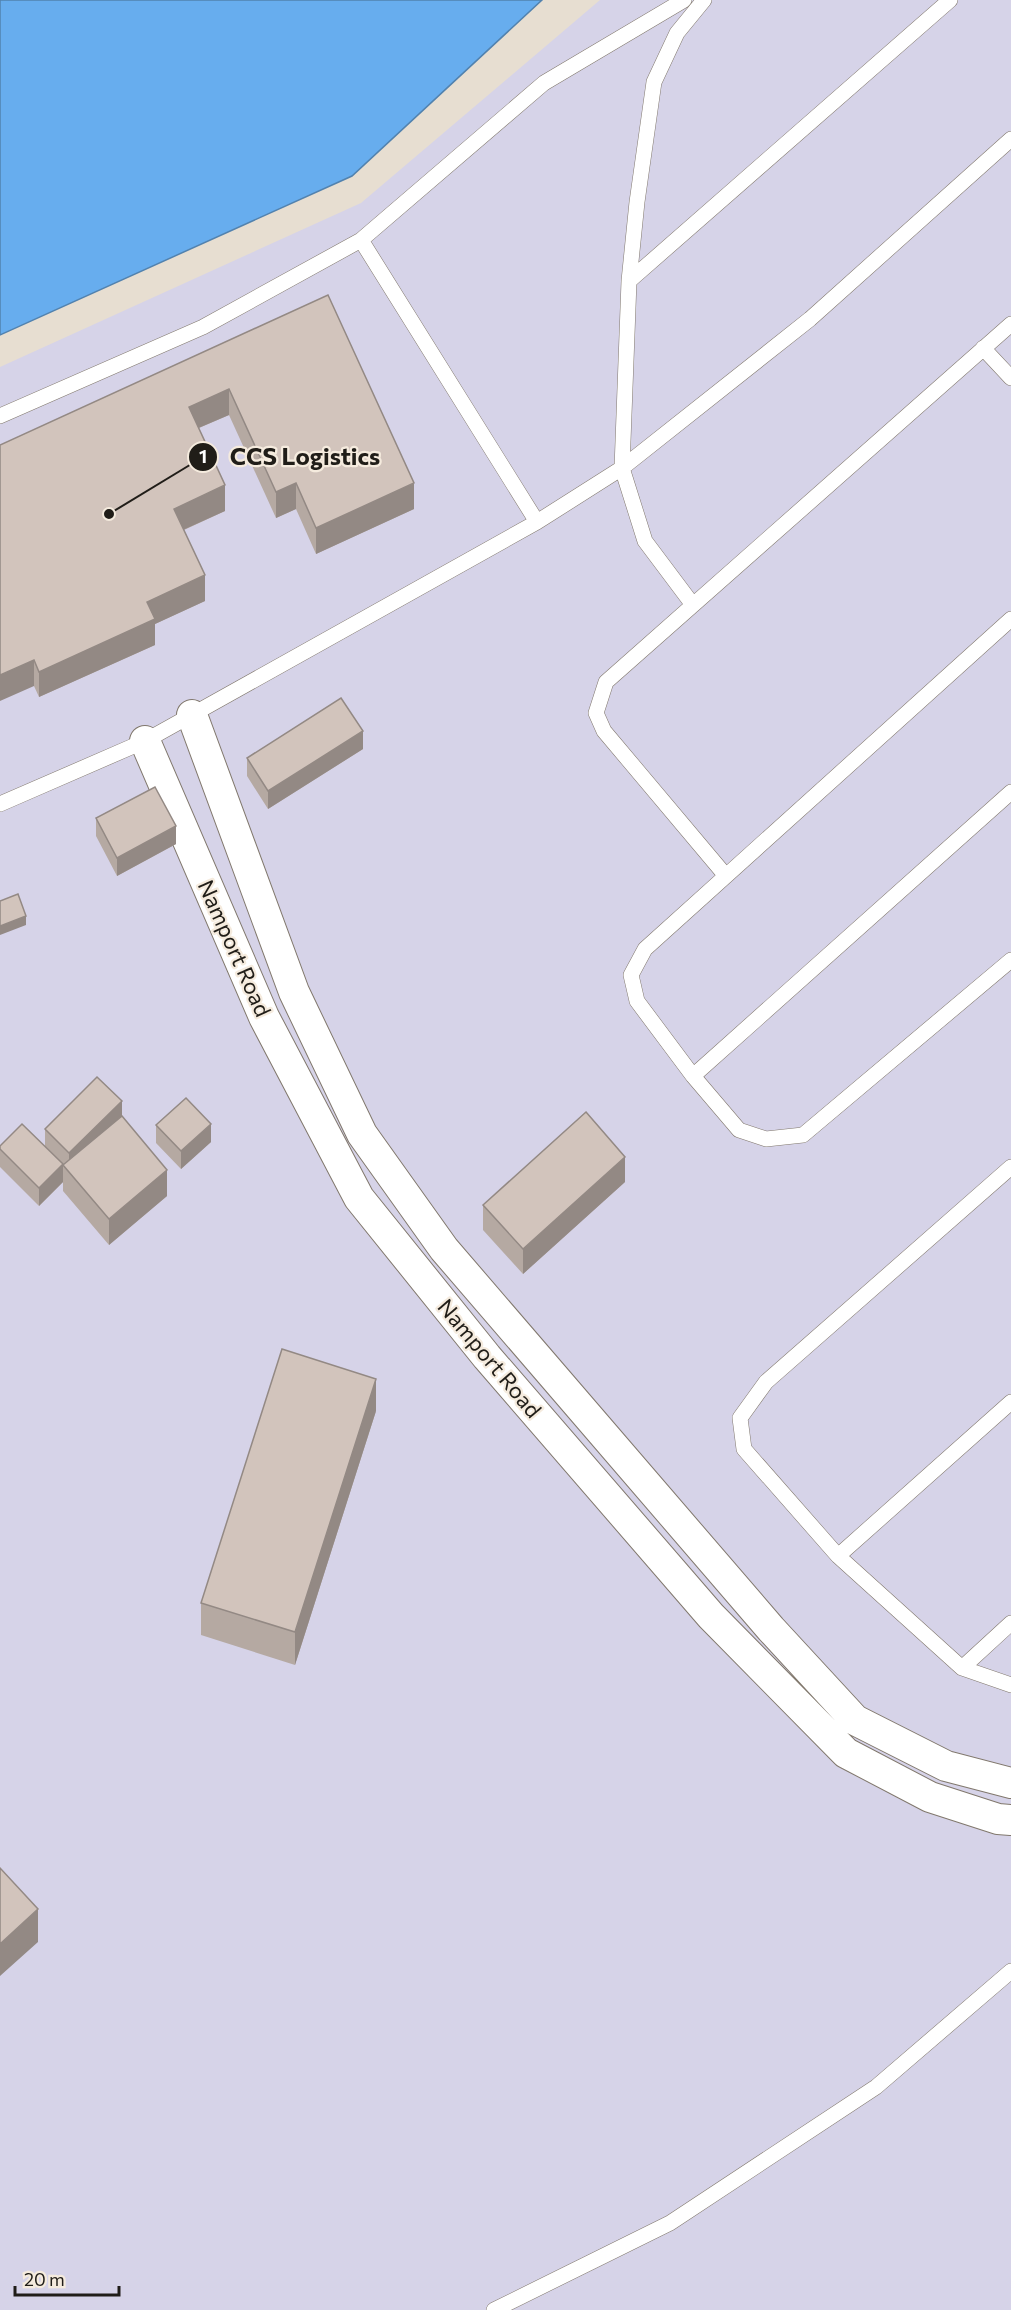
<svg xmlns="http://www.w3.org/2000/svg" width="1011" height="2310" font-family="Commissioner,sans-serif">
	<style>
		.industrial { fill: #d6d3e8 }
		.water { fill: #67adee; stroke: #5282ae; stroke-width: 1.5 }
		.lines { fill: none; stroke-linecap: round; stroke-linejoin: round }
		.lane-casing { stroke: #81786d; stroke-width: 16 }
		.street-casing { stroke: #81786d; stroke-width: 32 }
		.lane { stroke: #fff; stroke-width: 15 }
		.street { stroke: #fff; stroke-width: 30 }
		.wall { fill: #b5a9a2 }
		.shaded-wall { fill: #938984 }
		.building { fill: #d2c4bc; stroke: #938984; stroke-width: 1.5 }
		.labels { text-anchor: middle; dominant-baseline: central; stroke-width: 4.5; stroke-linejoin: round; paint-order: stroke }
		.street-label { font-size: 22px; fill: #201d18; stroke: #f5ebde }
		.leader { fill: none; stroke: #201d18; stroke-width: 2 }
		.callout-dot { fill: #201d18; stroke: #f5ebde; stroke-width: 2 }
		.mark-label { font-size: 18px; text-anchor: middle; font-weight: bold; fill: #fff }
		.callout-label { font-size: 24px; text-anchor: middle; font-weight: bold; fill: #201d18; stroke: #f5ebde; stroke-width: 4.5; stroke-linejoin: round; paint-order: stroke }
	</style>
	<rect width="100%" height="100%" fill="#e7ded1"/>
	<!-- industrial -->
	<path class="industrial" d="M600 0H1011V2310H0V367L361 203Z"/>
	<!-- water -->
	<path class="water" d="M0 0H542L352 176 0 335Z"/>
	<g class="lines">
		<defs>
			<path id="lane" d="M361 240 537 522
				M629 281 950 0
				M983 348 1011 378
				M0 416 203 327 361 240 544 83 684 0
				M693 605 645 541 622 468 629 281 637 202 654 82 677 33 704 0
				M1011 619 645 949 631 975 637 1001 693 1076 739 1130 766 1139 803 1135 1011 960
				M0 804 145 741 537 522 622 468 810 319 1011 139
				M726 876 604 731 596 713 606 682 1011 324
				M693 1076 1011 792
				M1011 1167 766 1382 740 1418 744 1449 838 1556 962 1668 1011 1685
				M838 1556 1011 1402
				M962 1668 1011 1623
				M494 2310 670 2223 876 2087 1011 1971"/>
			<path id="street" d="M192 715 294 992 362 1134 444 1249 771 1629 855 1720 946 1766 1011 1783
				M145 741 264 1017 359 1198 487 1357 711 1616 846 1753 930 1797 998 1819 1011 1820"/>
		</defs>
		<!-- lane casing -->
		<use href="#lane" class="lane-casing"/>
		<!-- street casing -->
		<use href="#street" class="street-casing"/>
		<!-- lane -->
		<use href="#lane" class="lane"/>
		<!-- street -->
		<use href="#street" class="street"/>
	</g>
	<!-- wall -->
	<path class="wall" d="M328 295 414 509 316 554 296 509 276 518 229 415 199 428 225 511 184 530 205 601 155 624V645L39 697 34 686 0 445Z
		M363 749 268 809 247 776V758Z
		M96 818 176 844 117 876 96 836Z
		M122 1116 167 1196 109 1245 63 1191V1165L45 1147V1129Z
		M156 1125 211 1142 181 1169 156 1143Z
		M0 1146 63 1182 39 1206 0 1167Z
		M625 1182 523 1274 483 1230V1205Z
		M376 1411 295 1665 201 1635V1603Z"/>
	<!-- shaded-wall -->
	<path class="shaded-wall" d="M229 389V415L189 432V407Z
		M296 483V509L276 518V492Z
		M414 483V509L316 554V528Z
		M225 485V511L174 534V509Z
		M205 575V601L155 624V645L39 697V672L147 602Z
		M34 660V686L0 701V675Z
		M363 731V749L268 809V791Z
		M176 826V844L117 876V858Z
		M26 916V925L0 935V926Z
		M122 1101V1119L69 1171V1153Z
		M211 1124V1142L181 1169V1151Z
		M625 1157V1182L523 1274V1249Z
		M63 1164V1182L39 1206V1188Z
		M167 1170V1196L109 1245V1219Z
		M376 1379V1411L295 1665V1632Z
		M38 1909V1942L0 1976V1944Z"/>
	<!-- building -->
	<path class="building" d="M328 295 414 483 316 528 296 483 276 492 229 389 189 407 225 485 174 509 205 575 147 602 155 619 39 672 34 660 0 675V445Z
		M341 698 363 731 268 791 247 758Z
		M155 787 176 826 117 858 96 818Z
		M18 894 26 916 0 926V901Z
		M97 1077 122 1101 69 1153 45 1129Z
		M186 1098 211 1124 181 1151 156 1125Z
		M586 1112 625 1157 523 1249 483 1205Z
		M122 1116 167 1170 109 1219 63 1165Z
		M22 1124 63 1164 39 1188 0 1149V1146Z
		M282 1349 376 1379 295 1632 201 1603Z
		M0 1868 38 1909 0 1944Z"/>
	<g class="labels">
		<!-- street labels -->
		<g class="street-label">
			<text transform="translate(235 948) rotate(66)">Namport Road</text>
			<text transform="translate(490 1358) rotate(50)">Namport Road</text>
		</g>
	</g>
	<!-- callouts -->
	<path class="leader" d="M109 514L203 457"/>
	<g class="callout-dot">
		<circle cx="109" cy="514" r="6"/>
		<circle cx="203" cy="457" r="15"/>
	</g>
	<g class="mark-label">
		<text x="203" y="463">1</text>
	</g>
	<g class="callout-label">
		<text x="305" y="465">CCS Logistics</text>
	</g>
	<!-- scale -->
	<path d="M15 2286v9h104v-9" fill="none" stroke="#201d18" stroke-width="3"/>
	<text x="24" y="2286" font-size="18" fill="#201d18" stroke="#f5ebde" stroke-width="4.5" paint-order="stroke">20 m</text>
</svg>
